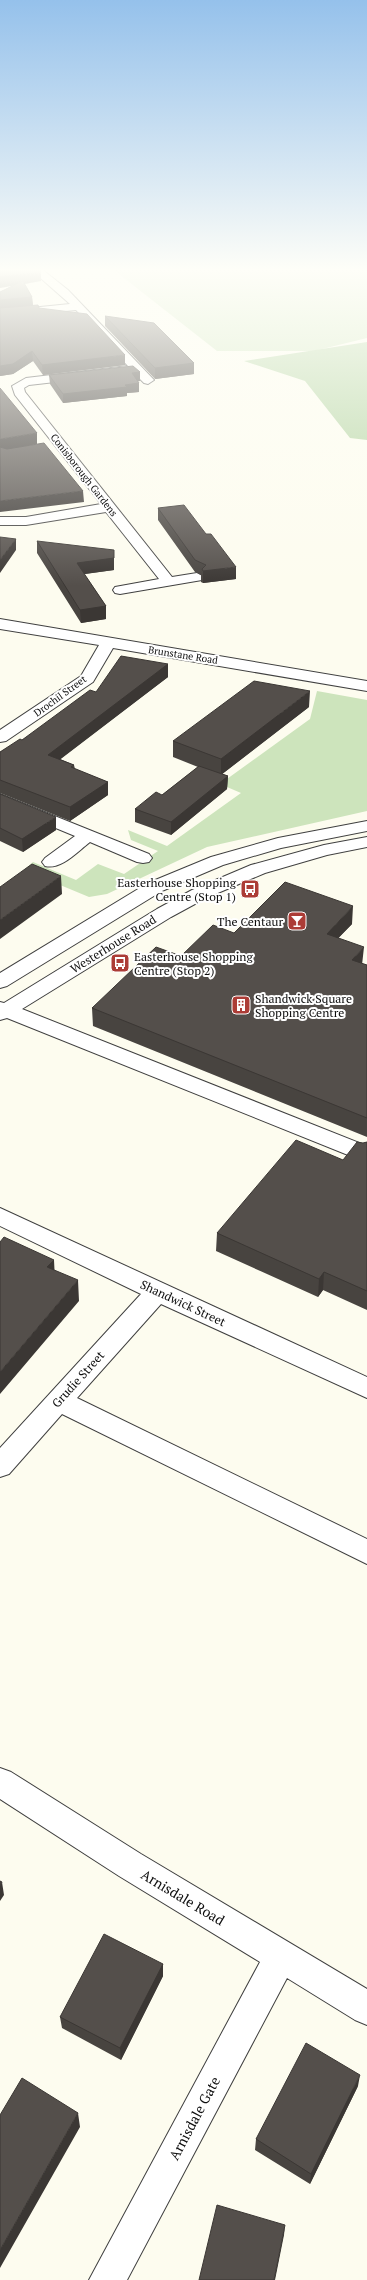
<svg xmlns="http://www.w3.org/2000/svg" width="367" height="2280" font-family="'PT Serif',serif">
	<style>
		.green { fill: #cde4bc }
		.forest { fill: #b0d29e }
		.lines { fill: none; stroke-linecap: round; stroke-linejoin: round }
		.minor-casing { stroke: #404040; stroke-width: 2 }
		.minor { fill: #fff; fill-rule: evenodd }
		.wall { fill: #484440 }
		.shaded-wall { fill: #3b3734 }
		.building { fill: #544f4b; stroke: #3b3734 }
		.labels { text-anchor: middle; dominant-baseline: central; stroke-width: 4; stroke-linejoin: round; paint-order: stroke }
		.far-street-label { font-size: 10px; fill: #0d0d0d; stroke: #fff }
		.poi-label { font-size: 12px; fill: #0d0d0d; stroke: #fff; text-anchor: end }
		.street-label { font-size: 12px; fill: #0d0d0d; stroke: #fff }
		.near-street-label { font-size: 14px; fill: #0d0d0d; stroke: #fff }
	</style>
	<rect width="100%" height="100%" fill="#fdfcef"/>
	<!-- green -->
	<path class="green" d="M110 267H367V338L314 351H217Z
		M317 691 367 700V811L207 847 107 894 89 897 24 870 33 862 76 880 98 864 124 874 158 851 131 840 128 830 167 846 241 793 220 784 310 719Z"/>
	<!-- forest -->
	<path class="forest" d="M367 342V440L350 438 305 381 244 361Z"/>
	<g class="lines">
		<defs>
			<path id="minor" d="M28 267H39L68 290 154 380 148 384 144 383 134 373 29 385 24 388 25 392 172 577 197 573 204 577 202 580 120 594 115 593 113 590 115 587 159 579 106 512 26 525H0V517H26L101 504 15 395 12 386 26 378 128 366 76 310 0 317V311L70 304Z
				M0 619 367 681V691L113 648 93 682 6 741 0 742V730L81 676 99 645 0 629Z
				M0 794 149 854 152 858 149 862 143 863 137 862 90 842C77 852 61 870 45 866L42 862 45 858 75 836 0 805Z
				M367 821V831L281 848 223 865 162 891 7 986 0 988V973L148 883 211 857 278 838Z
				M367 837V847L327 855 265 873 206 898 171 917 22 1009 367 1146V1158L361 1160 353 1157 7 1018 0 1020V1002L4 1003 157 909 192 890 251 865 324 845Z
				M0 1208 367 1377V1398L161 1304 77 1398 367 1539V1564L62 1414 9 1474 0 1477V1448L141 1294 0 1226Z
				M0 1768 11 1772 141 1854 367 1989V2025L355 2020 287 1978 127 2280H89L260 1962 119 1876 0 1799Z"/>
		</defs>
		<!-- minor casing -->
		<use href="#minor" class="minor-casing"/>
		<!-- minor -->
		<use href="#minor" class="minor"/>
	</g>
	<!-- wall -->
	<path class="wall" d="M41 281 24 284 32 297 33 306 39 308 125 365 43 375 33 361 13 374 0 376V292L14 285Z
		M105 316 194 363V374L155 379 105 326Z
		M140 372V381H138L139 392 127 393V396L63 403 50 384 49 375Z
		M158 508 236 579 203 583 201 582V575L195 572 158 520Z
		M37 541 114 570 84 574 106 606V619L81 623 37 553Z
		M168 664V677L60 759 74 765 75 769 108 782V795L70 821 0 793V752L22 740 96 692Z
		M309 707 222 774 228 776 227 789 171 835 135 822V809L162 795 198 767 173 757V741Z
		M0 794 56 830 23 852 0 841Z
		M352 924 338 938 363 964 367 965V1137L93 1026 92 1008 181 956 234 933Z
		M367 1142V1310L323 1290 318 1297 216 1251 217 1233 343 1160 363 1143Z
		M163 1964V1976L121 2060 62 2028 60 2017Z
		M358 2086 310 2184 255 2150 256 2139Z"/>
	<!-- shaded-wall -->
	<path class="shaded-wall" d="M41 271V281L0 288V277Z
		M32 297 33 306 0 309V300Z
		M32 351 33 361 13 374 0 376V366Z
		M125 355V365L43 375 42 365Z
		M194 363V374L155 379V368Z
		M140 372V381L132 382V373Z
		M139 383V392L127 393V396L63 403V394Z
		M37 433V444L0 452V440L1 439Z
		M83 491 84 502 0 512V501Z
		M16 539V550L0 573V560Z
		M114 550V570L78 575 77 563Z
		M236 567V579L203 583V571Z
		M106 606V619L81 623 80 610Z
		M168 664V677L49 768 48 755Z
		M310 691 309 707 221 775V759Z
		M228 776 227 789 171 835V822Z
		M108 782V795L70 821V807Z
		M56 817V830L23 852 22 839Z
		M61 876 62 894 0 939V920Z
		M353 906 352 924 326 951 327 934Z
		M364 947 362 965 352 960Z
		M54 1260 55 1280 47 1267Z
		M324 1272 323 1290 318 1297 319 1279Z
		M78 1280 79 1301 0 1394V1372Z
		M2 1882 4 1895 0 1901V1886Z
		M163 1964V1976L121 2060 120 2048Z
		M360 2075 358 2086 310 2184 311 2174Z
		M78 2113 80 2127 0 2268V2250Z
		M285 2225 284 2235 275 2280H274Z"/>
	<!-- building -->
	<path class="building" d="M0 267H26L41 271 0 277Z
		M23 281 32 297 0 300V292Z
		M38 305 39 308 87 314 125 355 42 365 32 351 13 364 0 366V308Z
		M105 316 154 323 194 363 155 368Z
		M133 366 140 372 132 373 139 383 125 385 127 387 63 394 49 375Z
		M0 388 37 433 1 439 0 440Z
		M44 443 83 491 0 501V447L7 449Z
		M184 505 206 534H211L236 567 203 571 202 569 206 565 195 560 158 508Z
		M0 537 16 539 0 560Z
		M37 541 114 550V558L77 563 106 606 80 610Z
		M121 656 168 664 48 755 74 765 71 767 108 782 70 807 0 780V752L20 739 22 740 90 690 96 692Z
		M254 681 310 691 221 759 173 741Z
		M199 766 228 776 171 822 135 809 156 792 162 795Z
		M0 794 56 817 22 839 0 828Z
		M32 864 61 876 0 920V887Z
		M285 882 353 906 327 934 364 947 352 960 367 965V1118L92 1008 156 947 181 956 213 925 234 933Z
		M296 1140 343 1160 357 1142 363 1143 367 1142V1291L324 1272 319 1279 217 1233Z
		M4 1237 54 1260 47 1267 78 1280 0 1372V1242Z
		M0 1881 2 1882 0 1886Z
		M104 1934 163 1964 120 2048 60 2017Z
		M306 2043 360 2075 311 2174 256 2139Z
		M22 2078 78 2113 0 2250V2115Z
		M217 2205 285 2225 274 2280H199Z"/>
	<!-- sky -->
	<linearGradient id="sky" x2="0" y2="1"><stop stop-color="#95c1eb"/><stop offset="0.46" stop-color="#fefef8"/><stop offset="1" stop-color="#fefef8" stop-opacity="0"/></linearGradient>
	<rect width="367" height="586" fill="url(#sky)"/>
	<!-- icons -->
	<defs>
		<symbol id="bus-square" viewBox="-11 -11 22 22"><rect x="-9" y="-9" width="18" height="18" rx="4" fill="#ac3c36" stroke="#fff"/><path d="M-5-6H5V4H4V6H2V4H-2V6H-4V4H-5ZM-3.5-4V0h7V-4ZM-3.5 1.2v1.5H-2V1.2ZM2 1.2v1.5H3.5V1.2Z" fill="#fff"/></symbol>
		<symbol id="bar-square" viewBox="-11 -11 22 22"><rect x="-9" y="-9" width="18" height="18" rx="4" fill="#ac3c36" stroke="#fff"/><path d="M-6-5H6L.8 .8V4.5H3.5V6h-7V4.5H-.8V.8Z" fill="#fff"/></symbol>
		<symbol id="building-square" viewBox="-11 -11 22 22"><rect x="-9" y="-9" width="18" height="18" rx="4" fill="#ac3c36" stroke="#fff"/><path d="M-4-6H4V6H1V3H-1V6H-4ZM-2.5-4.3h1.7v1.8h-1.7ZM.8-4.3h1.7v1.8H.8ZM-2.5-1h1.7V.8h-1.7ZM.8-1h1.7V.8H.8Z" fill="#fff"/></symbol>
	</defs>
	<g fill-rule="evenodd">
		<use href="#bus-square" x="239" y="878" width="22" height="22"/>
		<use href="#bar-square" x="286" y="910" width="22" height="22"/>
		<use href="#bus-square" x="109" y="952" width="22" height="22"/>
		<use href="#building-square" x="230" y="994" width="22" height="22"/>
	</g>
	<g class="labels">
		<!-- far-street labels -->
		<g class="far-street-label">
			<text transform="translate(84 475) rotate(52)">Conisborough Gardens</text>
			<text transform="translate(183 655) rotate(9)">Brunstane Road</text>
			<text transform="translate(60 696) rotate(-36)">Drochil Street</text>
		</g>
		<!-- poi labels -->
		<g class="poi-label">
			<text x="236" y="882">Easterhouse Shopping<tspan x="236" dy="14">Centre (Stop 1)</tspan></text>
			<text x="283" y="921">The Centaur</text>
			<text x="134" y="956" text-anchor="start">Easterhouse Shopping<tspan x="134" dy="14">Centre (Stop 2)</tspan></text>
			<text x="255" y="998" text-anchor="start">Shandwick Square<tspan x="255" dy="14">Shopping Centre</tspan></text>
		</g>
		<!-- street labels -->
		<g class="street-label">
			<text transform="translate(113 944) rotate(-32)">Westerhouse Road</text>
			<text transform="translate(183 1303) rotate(25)">Shandwick Street</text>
			<text transform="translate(78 1379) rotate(-48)">Grudie Street</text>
		</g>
		<!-- near-street labels -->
		<g class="near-street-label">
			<text transform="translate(183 1897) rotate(31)">Arnisdale Road</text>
			<text transform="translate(194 2118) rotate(-62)">Arnisdale Gate</text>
		</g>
	</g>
</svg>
